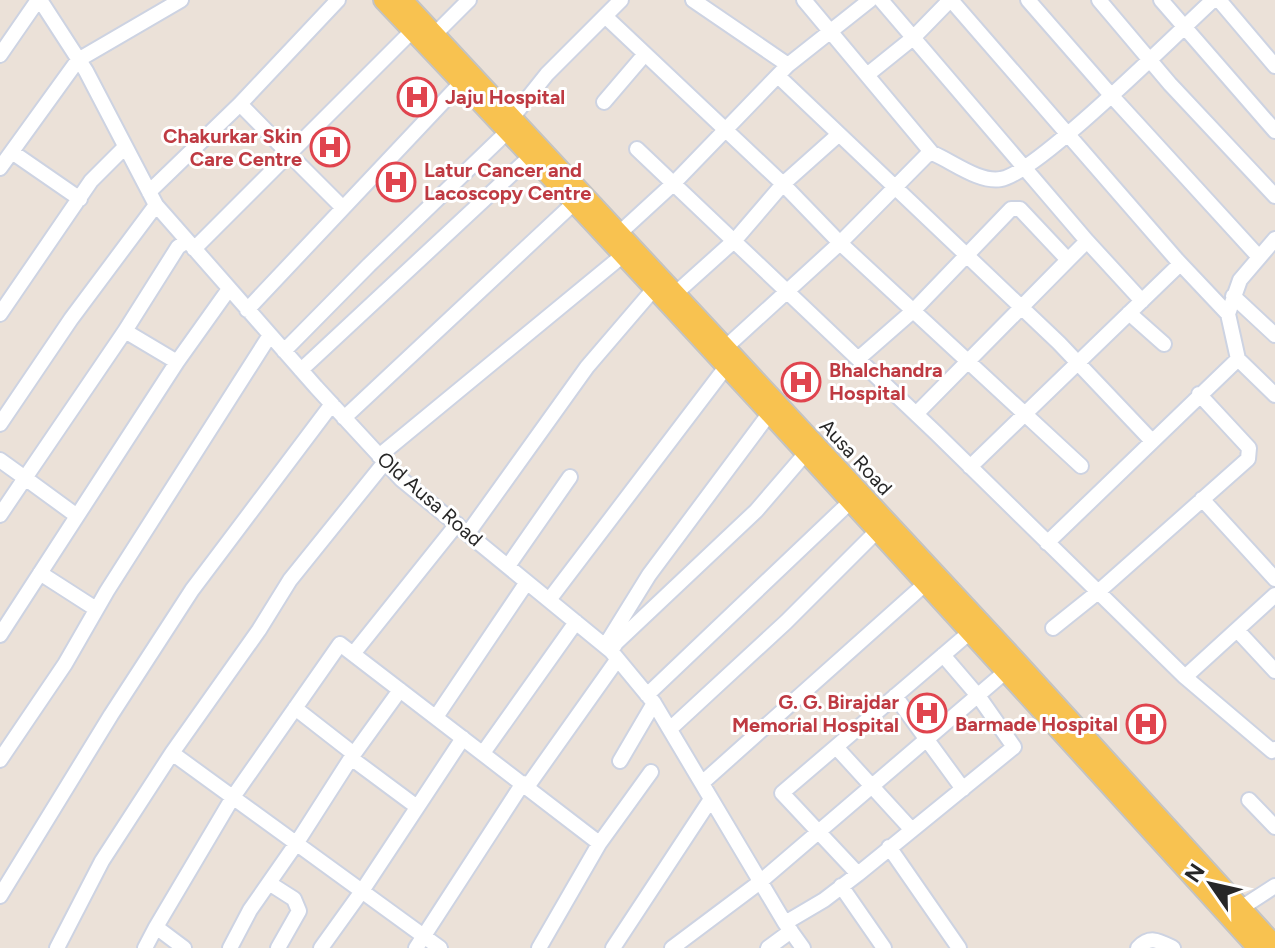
<svg xmlns="http://www.w3.org/2000/svg" width="1275" height="948" font-family="Figtree,sans-serif">
	<style>
		.lines { fill: none; stroke-linecap: round; stroke-linejoin: round }
		.minor-casing { stroke: #cdd3e2; stroke-width: 18 }
		.major-casing { stroke: #c3c3c3; stroke-width: 22 }
		.minor { stroke: #fff; stroke-width: 14 }
		.major { stroke: #f8c250; stroke-width: 18 }
		.labels { text-anchor: middle; dominant-baseline: central; stroke-width: 6; stroke-linejoin: round; paint-order: stroke }
		.health-label { font-size: 20px; font-weight: bold; fill: #be3a42; stroke: #fff; text-anchor: start }
		.street-label { font-size: 20px; fill: #272727; stroke: #fff }
	</style>
	<rect width="100%" height="100%" fill="#ebe1d8"/>
	<g class="lines">
		<defs>
			<path id="minor" d="M40 0 86 71 156 205 316 387 401 479 611 651 654 703 785 923 803 948
				M338 0 240 104 289 154 412 31
				M693 0 788 65
				M804 0 932 153
				M881 0 1087 241
				M951 0 1177 260 1228 314
				M1028 0 1110 94 1258 256
				M1099 0 1170 84 1275 196
				M1161 0 1275 131
				M1219 0 1275 66
				M606 17 783 184 840 243 1081 466
				M434 35 469 0
				M0 55 38 0
				M867 75 913 38 950 0
				M778 76 1059 343 1151 440
				M604 102 645 54
				M512 118 547 74 621 0
				M637 149 936 433 1185 677 1272 751 1275 749
				M12 152 80 199
				M0 168 78 60 181 0
				M149 192 240 104
				M613 239 674 183 788 65 870 0
				M1275 239 1240 280 1228 314 1238 359 1275 395
				M194 249 289 154 342 207
				M1068 260 1087 241 1142 301
				M676 293 735 240 783 184 838 135
				M1233 296 1275 335
				M247 310 461 83
				M1129 313 1164 344
				M0 314 91 181 125 147
				M726 347 840 243 926 156 932 153C952 161 979 183 1001 179 1036 174 1178 32 1213 0
				M284 351 369 265 508 131
				M858 359 914 310 1011 209H1020L1068 260 916 414
				M177 362 125 331 178 247 187 241
				M301 370 531 156
				M344 418 574 203
				M0 424 71 319 156 205
				M379 456 622 256
				M0 460 25 478 0 515
				M385 462 290 580 259 630 172 753 440 948
				M970 467 1180 264
				M1202 499 1275 579
				M77 516 25 478 125 331
				M468 533 587 367 653 290
				M1047 543 1238 359
				M508 566 570 477
				M40 573 96 609
				M549 600 726 367
				M1053 628 1098 592 1248 459 1249 448 1199 394
				M1237 630 1275 671
				M0 635 177 362 229 289
				M605 646 649 575 769 414
				M611 651 616 643 756 511 805 454
				M353 654 457 524
				M1185 677 1275 595
				M400 690 351 758 417 807
				M647 695 850 502
				M895 696 963 789
				M295 708 354 754
				M436 717 527 582
				M670 729 786 622 876 532
				M836 747 911 829
				M483 753 576 622
				M0 760 65 664 107 591 270 335
				M620 761 654 703
				M702 783 925 584
				M527 787 617 660
				M1249 800 1275 827
				M889 847 959 948
				M858 874 782 793 969 633
				M269 883 294 899 299 911 278 948
				M841 886 884 948
				M0 896 111 715 192 590 332 404
				M1241 908 1275 886
				M785 923 824 900 858 874 1014 747 979 697 943 655
				M57 948 102 861 172 753
				M145 948 156 927
				M184 948 156 927 233 797 340 644 599 843
				M230 948 250 910 296 844 351 758
				M321 948 362 891 463 738
				M416 948 523 783
				M539 948 599 844 651 772
				M613 948 711 799
				M672 948 760 882 1011 667
				M768 948 791 931
				M1138 948C1150 935 1159 941 1173 948"/>
			<path id="major" d="M383 0C679 311 968 630 1257 948
				M403 0 1015 659 1275 945"/>
		</defs>
		<!-- minor casing -->
		<use href="#minor" class="minor-casing"/>
		<!-- major casing -->
		<use href="#major" class="major-casing"/>
		<!-- minor -->
		<use href="#minor" class="minor"/>
		<!-- major -->
		<use href="#major" class="major"/>
	</g>
	<!-- icons -->
	<defs>
		<symbol id="hospital-ring" viewBox="-11 -11 22 22"><circle r="9.5" fill="#fff" stroke="#e0444e" stroke-width="1.5"/><path d="M-5-5h3v3.5h4V-5h3V5h-3V1.5h-4V5h-3Z" fill="#e0444e"/></symbol>
	</defs>
	<g fill-rule="evenodd">
		<use href="#hospital-ring" x="395" y="75" width="44" height="44"/>
		<use href="#hospital-ring" x="308" y="125" width="44" height="44"/>
		<use href="#hospital-ring" x="374" y="160" width="44" height="44"/>
		<use href="#hospital-ring" x="779" y="360" width="44" height="44"/>
		<use href="#hospital-ring" x="905" y="691" width="44" height="44"/>
		<use href="#hospital-ring" x="1124" y="702" width="44" height="44"/>
	</g>
	<g class="labels">
		<!-- health labels -->
		<g class="health-label">
			<text x="445" y="97">Jaju Hospital</text>
			<text x="302" y="136" text-anchor="end">Chakurkar Skin<tspan x="302" dy="23">Care Centre</tspan></text>
			<text x="424" y="170">Latur Cancer and<tspan x="424" dy="23">Lacoscopy Centre</tspan></text>
			<text x="829" y="370">Bhalchandra<tspan x="829" dy="23">Hospital</tspan></text>
			<text x="899" y="702" text-anchor="end">G. G. Birajdar<tspan x="899" dy="23">Memorial Hospital</tspan></text>
			<text x="1118" y="724" text-anchor="end">Barmade Hospital</text>
		</g>
		<!-- street labels -->
		<g class="street-label">
			<text transform="translate(856 457) rotate(47)">Ausa Road</text>
			<text transform="translate(430 499) rotate(41)">Old Ausa Road</text>
		</g>
	</g>
	<!-- north arrow -->
	<g transform="translate(1211 884) rotate(304)" stroke="#ffffff" stroke-width="6" paint-order="stroke">
	<path d="M0-6L14 30L0 20L-14 30Z" fill="#272727"/>
	<text y="-12" font-size="22" font-weight="bold" text-anchor="middle" fill="#272727">N</text>
	</g>
</svg>
